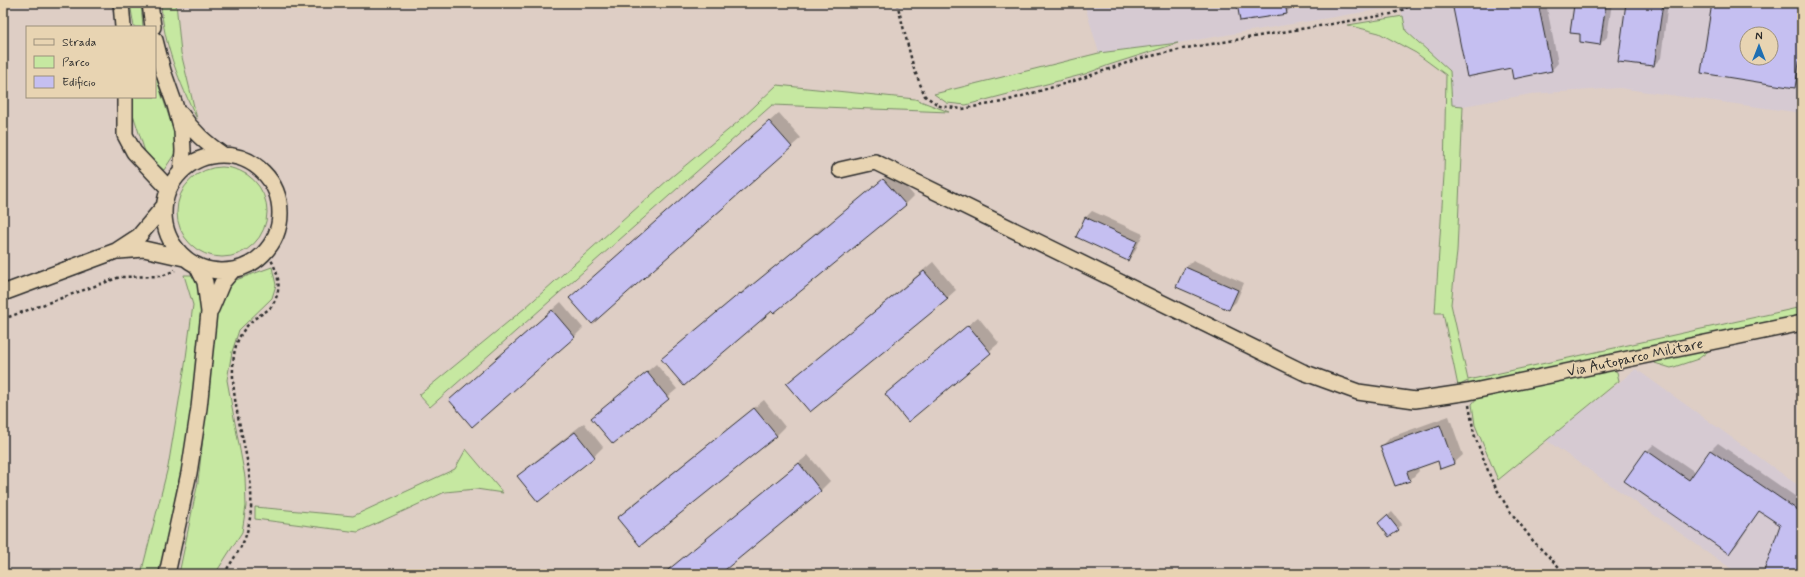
<svg xmlns="http://www.w3.org/2000/svg" width="1805" height="577" font-family="Mynerve,sans-serif">
	<style>
		.built { fill: #d6cad2; fill-rule: evenodd }
		.green { fill: #c6e8a1; stroke: #788a66 }
		.shadow { fill: #0003; fill-rule: evenodd }
		.building { fill: #c5bff1; stroke: #2b2b2b; fill-rule: evenodd }
		.lines { fill: none; stroke-linecap: round; stroke-linejoin: round }
		.minor-casing { stroke: #2b2b2b; stroke-width: 18 }
		.path { stroke: #2b2b2b; stroke-width: 2.5; stroke-dasharray: 3 3; stroke-linecap: butt }
		.minor { stroke: #e8d4b2; stroke-width: 15 }
		.labels { text-anchor: middle; dominant-baseline: central; stroke-width: 3; stroke-linejoin: round; paint-order: stroke }
		.street-label { font-size: 14px; fill: #2b2b2b; stroke: #e8d4b2 }
	</style>
	<rect width="100%" height="100%" fill="#decec5"/>
	<filter id="ink" filterUnits="userSpaceOnUse"><feTurbulence type="fractalNoise" baseFrequency=".025" numOctaves="2"/><feDisplacementMap in="SourceGraphic" scale="8" xChannelSelector="R" yChannelSelector="G"/><feConvolveMatrix kernelMatrix="1 2 1 2 8 2 1 2 1" color-interpolation-filters="sRGB"/></filter>
	<g filter="url(#ink)">
		<!-- built -->
		<path class="built" d="M1084 3H1802V113L1619 88 1531 94 1463 106 1452 105 1450 71 1406 31 1400 6 1178 43 1099 53ZM1747 34H1771V58H1747Z
			M1636 369 1802 488V574H1739L1546 440Z"/>
		<!-- green -->
		<path class="green" d="M130 3H141L143 27H134Z
			M161 3H176L181 53 197 119C180 83 163 44 161 3Z
			M1403 16 1406 31 1450 71 1452 105 1463 106 1457 252 1451 304 1468 380 1802 307V316L1468 387V381L1458 386 1443 313H1435L1444 175 1446 75 1416 53 1379 33 1348 25Z
			M1178 43 1109 65 1085 74 966 105 947 103 934 94 1099 53Z
			M155 74 175 135V153L164 170 146 155 132 111 133 97H155Z
			M777 85 915 99 949 112 772 105 430 407 419 395 525 308 669 179 739 121Z
			M177 212a45 45 0 1 1 90 0a45 45 0 1 1-90 0Z
			M272 267 276 285 272 298 239 330 232 352 227 380 245 477 246 506 242 532 215 574H179L198 482 217 312 223 291 233 281Z
			M184 275H194L201 283 204 303 190 448 163 574H141L168 467 185 365 193 305Z
			M1715 346 1698 359 1671 368 1645 360Z
			M1610 368 1617 372 1619 381 1498 480 1475 425 1472 404 1481 393Z
			M466 449 503 493 476 489 445 492 358 532 255 519V507L353 516 455 469Z"/>
		<!-- shadow -->
		<path class="shadow" d="M1238 3H1292L1293 6 1286 13Z
			M1453 3H1546L1558 63 1552 70 1512 67Z
			M1577 3H1612L1607 37 1600 44 1582 34 1571 32 1575 5Z
			M1627 3H1668L1661 58 1654 65 1620 61Z
			M1713 3H1802L1801 80 1794 87 1702 72ZM1747 34H1771V58H1747Z
			M779 113 801 138 592 322 580 289Z
			M893 171 914 196 905 205 773 310 672 350 750 285 751 286 825 225 827 226Z
			M1092 211 1143 234 1134 253 1128 260 1086 217Z
			M1193 260 1244 283 1236 302 1229 308 1178 286 1186 267Z
			M933 262 956 290 947 298 788 384Z
			M561 302 583 328 574 337 450 400Z
			M978 317 999 343 908 420 886 394Z
			M656 364 677 389 613 443 592 418Z
			M764 400 785 427 776 436 618 518 627 509Z
			M1449 416 1463 455 1453 464 1438 460 1418 468 1419 471 1410 480 1396 485 1382 446 1391 437Z
			M584 423 603 447 594 456 519 476 528 467Z
			M1718 443 1802 501V574H1764L1781 524 1760 510 1736 546 1729 553 1647 451 1654 444 1695 472 1711 450Z
			M808 455 830 481 821 490 718 574H665Z
			M1392 512 1402 524 1398 529 1382 521Z"/>
		<!-- building -->
		<path class="building" d="M1237 3H1285L1287 14 1240 21Z
			M1452 3H1538L1552 71 1513 79 1511 68 1467 77Z
			M1583 3H1606L1600 45 1580 42V34L1570 33 1574 5 1582 6Z
			M1626 3H1663L1654 66 1618 62Z
			M1712 3H1802V45L1795 88 1701 73ZM1747 34H1771V58H1747Z
			M769 121 792 147 592 324 569 298Z
			M883 179 906 205 774 313 772 311 684 386 661 359 740 293 741 294 816 233 817 234Z
			M1085 217 1137 241 1128 261 1076 237Z
			M1185 267 1238 290 1229 310 1176 287Z
			M924 271 948 299 810 412 786 384Z
			M552 310 575 337 472 427 449 400Z
			M968 325 991 353 908 422 885 394Z
			M647 372 669 399 613 444 591 418Z
			M754 408 777 436 640 546 617 518Z
			M1440 425 1454 464 1440 469 1438 461 1407 472 1410 481 1395 486 1380 446Z
			M575 432 595 457 538 502 517 476Z
			M1646 450 1689 480 1710 450 1802 513V574H1763L1780 525 1759 511 1729 554 1624 481Z
			M799 463 821 491 720 574H663Z
			M1387 515 1399 530 1389 537 1378 523Z"/>
		<g class="lines">
			<defs>
				<path id="minor" d="M121 3 123 27
					M150 3 153 27
					M155 40 163 71 175 105 182 131 183 151 181 172
					M125 97V135L134 152 169 189
					M181 114C193 132 206 143 223 155
					M164 213a58 58 0 1 1 116 0a58 58 0 1 1-116 0Z
					M840 170 875 162 1303 372 1358 392 1415 400 1469 392 1802 323
					M119 251 144 249 184 258
					M3 293 116 251 139 236 164 206
					M211 309 222 283 233 270
					M167 574 189 473 199 408 209 312 205 282 197 266"/>
			</defs>
			<!-- minor casing -->
			<use href="#minor" class="minor-casing"/>
			<!-- path -->
			<path class="path" d="M897 3 914 69 925 96 940 106 962 109 1002 102 1077 80 1138 59 1187 48 1391 14 1405 9 1411 3
				M3 319 120 277 162 276 175 270
				M1469 405 1474 434 1492 481 1509 510 1534 542 1566 574
				M224 574C231 562 242 548 246 535 265 476 226 415 234 355 236 340 244 326 257 317 261 314 268 311 271 307 285 287 277 269 266 251"/>
			<!-- minor -->
			<use href="#minor" class="minor"/>
		</g>
	</g>
	<g class="labels">
		<!-- street labels -->
		<g class="street-label">
			<text transform="translate(1635 358) rotate(-12)">Via Autoparco Militare</text>
		</g>
	</g>
	<!-- margin -->
	<rect width="1805" height="577" fill="none" stroke="#e8d4b2" stroke-width="16"/>
	<rect x="8" y="8" width="1789" height="561" fill="none" stroke="#2b2b2b" stroke-width="1.5" filter="url(#ink)"/>
	<!-- legend -->
	<rect x="26" y="26" width="130" height="72" fill="#e8d4b2" stroke="#9c907c"/>
	<rect x="34" y="39" width="20" height="6" fill="#e8d4b2" stroke="#9c907c"/>
	<text x="62" y="46" font-size="12" fill="#2b2b2b">Strada</text>
	<rect x="34" y="56" width="20" height="12" fill="#c6e8a1" stroke="#9c907c"/>
	<text x="62" y="66" font-size="12" fill="#2b2b2b">Parco</text>
	<rect x="34" y="76" width="20" height="12" fill="#c5bff1" stroke="#9c907c"/>
	<text x="62" y="86" font-size="12" fill="#2b2b2b">Edificio</text>
	<!-- north arrow -->
	<g transform="translate(1759 46)"><circle r="19" fill="#e8d4b2" stroke="#9c907c"/>
	<path d="M0-3L7 15L0 10L-7 15Z" fill="#1f6fb2"/>
	<text y="-6" font-size="11" font-weight="bold" text-anchor="middle" fill="#2b2b2b">N</text>
	</g>
</svg>
